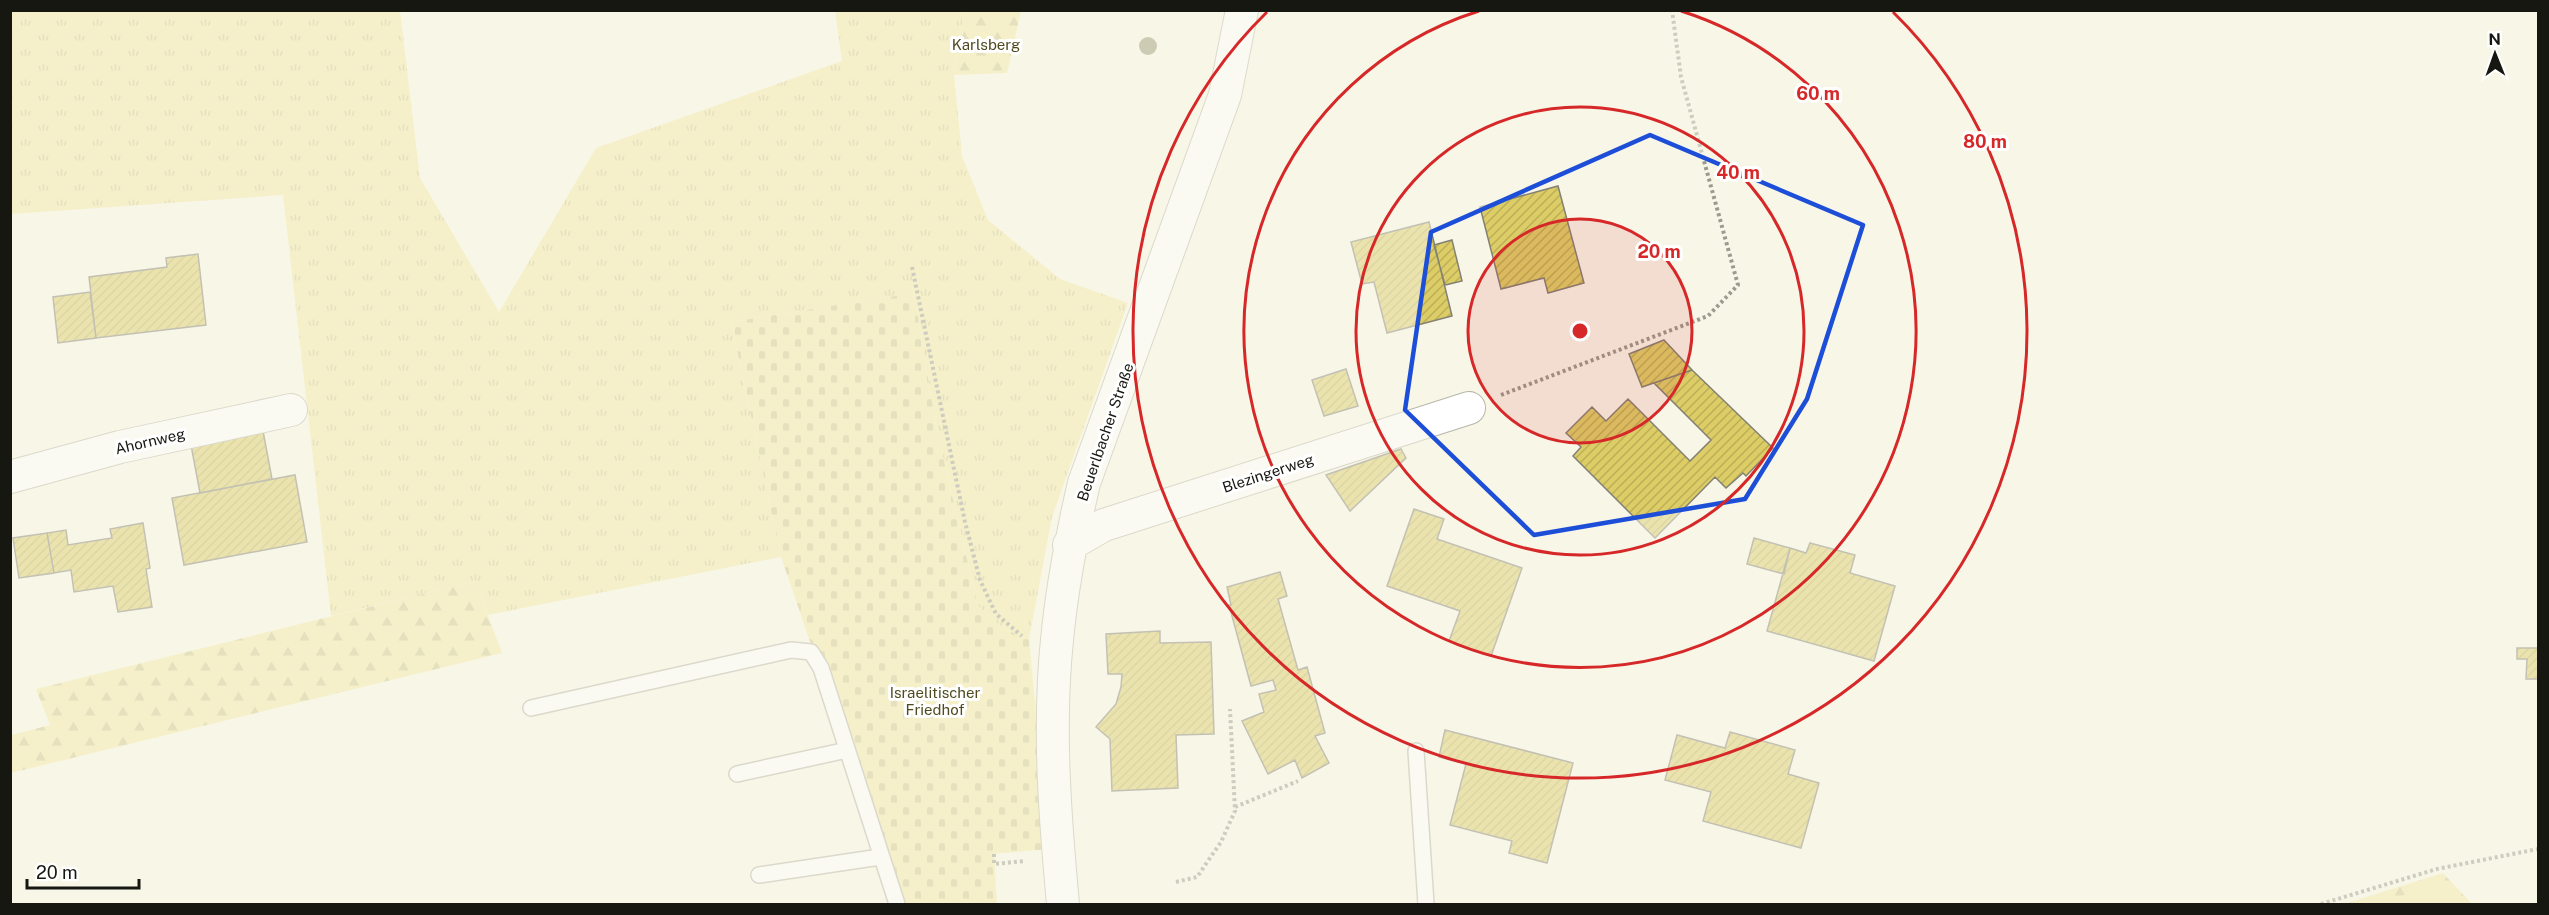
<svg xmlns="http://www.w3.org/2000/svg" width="2549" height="915" font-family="'Public Sans',sans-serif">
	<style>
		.grass { fill: url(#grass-tufts) }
		.forest { fill: url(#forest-firs) }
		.cemetery { fill: url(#cemetery-stones) }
		.garden { fill: #f2e9a6 }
		.building { fill: url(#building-hatch); stroke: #838174; stroke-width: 1.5 }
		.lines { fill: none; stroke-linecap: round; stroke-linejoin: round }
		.lane-casing { stroke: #b7b6a8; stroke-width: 18 }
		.street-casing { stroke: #b7b6a8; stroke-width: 34 }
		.path { stroke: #9b9a8f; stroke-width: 4; stroke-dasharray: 3 3; stroke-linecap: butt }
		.lane { stroke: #fff; stroke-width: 15 }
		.street { stroke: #fff; stroke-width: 32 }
		.tree { fill: #9c9779 }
		.marked { fill: none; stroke: #1d4ed8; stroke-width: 4.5; stroke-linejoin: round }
		.ring { fill: none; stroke: #d62828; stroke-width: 3 }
		.labels { text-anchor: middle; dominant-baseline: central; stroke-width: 6; stroke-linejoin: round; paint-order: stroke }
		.park-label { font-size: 15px; fill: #504a1f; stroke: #fff }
		.street-label { font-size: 15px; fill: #171712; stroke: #fff }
		.centre { fill: #d62828; stroke: #fff; stroke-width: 3 }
		.ring-label { font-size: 18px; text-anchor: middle; font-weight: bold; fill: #d62828; stroke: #fff; stroke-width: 6; stroke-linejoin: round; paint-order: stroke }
	</style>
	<defs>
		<pattern id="grass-tufts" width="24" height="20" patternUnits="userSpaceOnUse" patternTransform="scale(1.5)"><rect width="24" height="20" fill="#f2e9a6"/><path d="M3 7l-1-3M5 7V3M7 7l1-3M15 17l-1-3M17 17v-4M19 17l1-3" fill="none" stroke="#cfc78e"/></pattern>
		<pattern id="forest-firs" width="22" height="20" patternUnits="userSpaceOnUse" patternTransform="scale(1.5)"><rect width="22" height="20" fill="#f2e9a6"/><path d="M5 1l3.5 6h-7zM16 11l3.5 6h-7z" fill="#cfc78e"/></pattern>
		<pattern id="cemetery-stones" width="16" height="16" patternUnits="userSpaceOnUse" patternTransform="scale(1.5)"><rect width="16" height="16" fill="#f2e9a6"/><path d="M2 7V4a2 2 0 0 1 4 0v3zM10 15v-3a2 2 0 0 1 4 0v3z" fill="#cfc78e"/></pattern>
		<pattern id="building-hatch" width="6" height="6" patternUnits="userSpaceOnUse" patternTransform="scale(1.5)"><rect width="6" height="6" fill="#dccd66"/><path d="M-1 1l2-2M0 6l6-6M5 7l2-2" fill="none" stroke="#bcaf57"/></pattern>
	</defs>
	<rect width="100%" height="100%" fill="#f8f6e7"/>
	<!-- grass -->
	<path class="grass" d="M11 11H400L420 178 499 312 596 148 842 61 835 11H964L954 75 962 156 988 220 1060 279 1128 303 1052 517 1029 639 1004 629 978 606 937 431 914 293 731 322 781 557 488 615 475 581 331 616 283 195 11 214Z"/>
	<!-- forest -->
	<path class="forest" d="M964 11H1021L1007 73 954 75Z
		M475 581 502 653 11 773V735L50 725 36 689Z
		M2443 873 2472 904H2344Z"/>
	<!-- cemetery -->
	<path class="cemetery" d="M914 293 937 431 978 606 1004 629 1029 639 1049 849 994 854 997 904H900L781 557 731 322Z"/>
	<!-- garden -->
	<path class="garden" d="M2446 883 2452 904H2371H2373Z"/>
	<!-- building -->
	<path class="building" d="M1558 186 1584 283 1548 293 1544 278 1501 289 1480 207Z
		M1429 222 1452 316 1387 333 1374 282 1362 284 1351 242Z
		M1452 240 1462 281 1445 285 1434 245Z
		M198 254 206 325 96 338 89 277 167 267 166 258Z
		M90 292 96 338 58 343 53 297Z
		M1664 340 1692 370 1642 387 1629 354Z
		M1346 369 1358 406 1324 416 1312 380Z
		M1692 370 1773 448 1746 476 1743 473 1726 488 1715 477 1655 538 1573 456 1581 447 1566 433 1592 407 1606 421 1628 399 1690 461 1711 440 1654 383Z
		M263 431 272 479 200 493 191 445Z
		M1401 449 1406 458 1350 511 1326 475Z
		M295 475 307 542 184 565 172 498Z
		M1414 509 1444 519 1437 539 1522 568 1491 656 1449 641 1460 611 1387 586Z
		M143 523 150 568 146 569 152 607 118 612 113 586 74 592 71 570 54 573 47 533 66 530 68 545 112 538 110 529Z
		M47 533 54 573 19 578 13 538Z
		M1754 538 1790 548 1784 574 1747 564Z
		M1810 543 1855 555 1850 573 1895 586 1874 661 1767 631 1790 548 1806 553Z
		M1280 572 1287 596 1278 599 1298 670 1307 667 1325 733 1315 736 1329 763 1302 778 1295 760 1268 774 1242 721 1264 712 1259 694 1276 690 1273 680 1251 686 1229 605H1231L1227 587Z
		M1160 631V643L1211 642 1214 734 1176 735 1178 788 1112 791 1110 739 1096 727 1116 704 1121 687 1122 674H1108L1106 634Z
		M2517 648H2538V679H2526L2527 659H2517Z
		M1445 730 1573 763 1547 863 1509 853 1512 841 1450 825 1466 764 1439 757Z
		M1730 732 1795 750 1788 774 1819 783 1801 848 1703 821 1711 792 1665 780 1677 735 1725 748Z"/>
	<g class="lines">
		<defs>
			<path id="lane" d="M531 708 791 650 811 652 821 668 897 904
				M1416 751 1426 904
				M737 774 847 750
				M759 875 880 857"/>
			<path id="street" d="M10 477 120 447 291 410
				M1069 545 1104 525 1469 408
				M1063 904C1055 818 1048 727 1057 640 1062 587 1072 535 1084 483L1225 95 1242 10"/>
		</defs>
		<!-- lane casing -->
		<use href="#lane" class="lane-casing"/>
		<!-- street casing -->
		<use href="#street" class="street-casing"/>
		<!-- path -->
		<path class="path" d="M912 267 965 522 980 580 996 614 1022 636
			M1501 395 1708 316 1738 285 1681 77 1672 10
			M1235 807 1298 781
			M994 854V864L1025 861
			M1176 882 1197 877 1221 842 1235 811 1230 709
			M2321 904 2437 869 2538 849"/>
		<!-- lane -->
		<use href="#lane" class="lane"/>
		<!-- street -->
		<use href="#street" class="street"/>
	</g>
	<!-- trees -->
	<circle class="tree" cx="1148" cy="46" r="9"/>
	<!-- marked area -->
	<path d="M0 0H2549V915H0ZM1650 135 1863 225 1807 399 1745 499 1534 535 1405 410 1431 232Z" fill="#f8f6e7" fill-opacity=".55" fill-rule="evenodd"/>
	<path class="marked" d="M1650 135 1863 225 1807 399 1745 499 1534 535 1405 410 1431 232Z"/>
	<!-- distance rings -->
	<circle cx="1580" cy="331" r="112" fill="#d62828" fill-opacity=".12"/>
	<g class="ring">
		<circle cx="1580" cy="331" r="112"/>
		<circle cx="1580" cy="331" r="224"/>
		<path d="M1681 11A336 336 0 1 1 1479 11"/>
		<path d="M1893 12A447 447 0 1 1 1267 12"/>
	</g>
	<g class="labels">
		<!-- park labels -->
		<g class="park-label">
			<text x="986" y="44">Karlsberg</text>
			<text x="935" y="692">Israelitischer<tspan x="935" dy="17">Friedhof</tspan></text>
		</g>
		<!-- street labels -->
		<g class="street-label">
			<text transform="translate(1105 432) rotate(-71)">Beuerlbacher Straße</text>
			<text transform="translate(150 441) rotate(-13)">Ahornweg</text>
			<text transform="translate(1268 473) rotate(-18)">Blezingerweg</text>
		</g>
	</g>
	<circle cx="1580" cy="331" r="9" class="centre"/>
	<g class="ring-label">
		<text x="1818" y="100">60 m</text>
		<text x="1985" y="148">80 m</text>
		<text x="1738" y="179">40 m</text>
		<text x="1659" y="258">20 m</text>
	</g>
	<!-- border -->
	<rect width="2549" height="915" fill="none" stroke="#171712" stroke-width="24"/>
	<!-- north arrow -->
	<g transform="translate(2495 54) rotate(359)" stroke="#ffffff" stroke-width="4.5" paint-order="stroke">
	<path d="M0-4.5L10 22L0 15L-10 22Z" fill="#171712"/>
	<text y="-9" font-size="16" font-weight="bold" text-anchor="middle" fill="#171712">N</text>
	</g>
	<!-- scale -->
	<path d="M27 879v9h112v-9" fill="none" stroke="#171712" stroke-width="3"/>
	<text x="36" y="879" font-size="18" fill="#171712" stroke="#ffffff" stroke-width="4.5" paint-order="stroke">20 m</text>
</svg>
